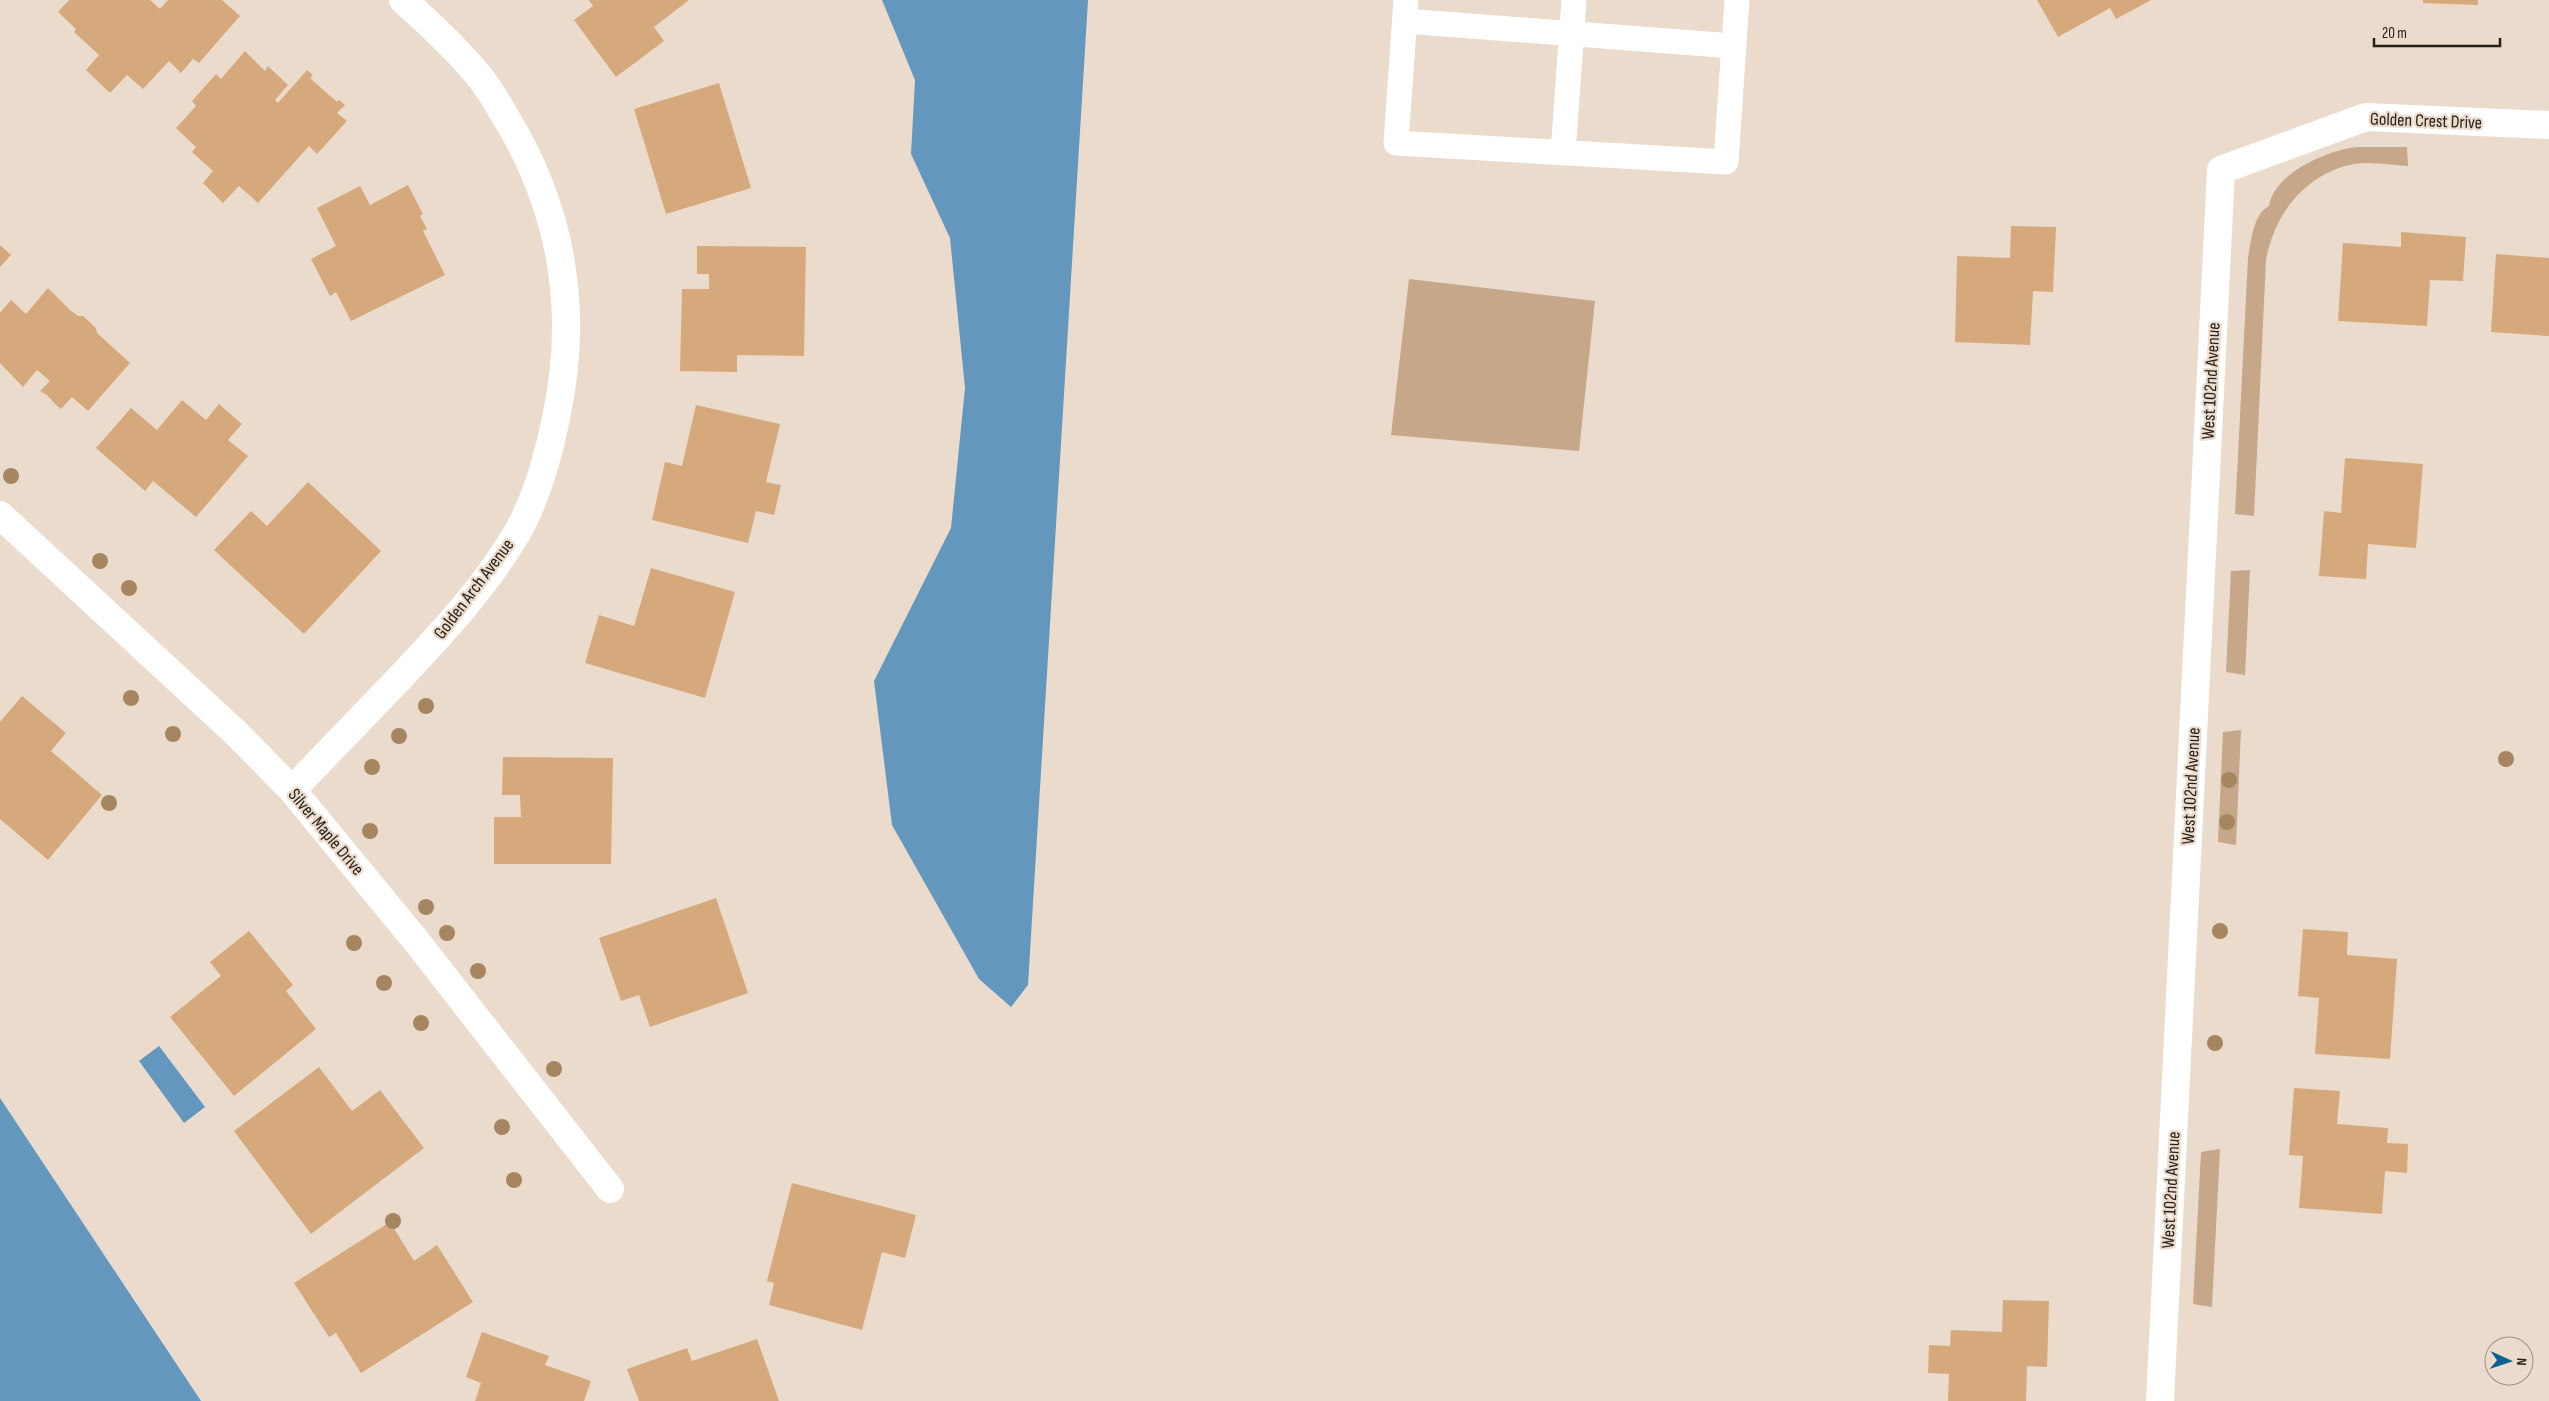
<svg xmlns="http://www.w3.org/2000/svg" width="2549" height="1401" font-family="'Sofia Sans Condensed',sans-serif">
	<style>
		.green { fill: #c6a78a }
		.water { fill: #6397bd }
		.building { fill: #d6a97d }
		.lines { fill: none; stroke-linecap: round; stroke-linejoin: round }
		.service { stroke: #fff; stroke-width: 25 }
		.minor { stroke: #fff; stroke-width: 28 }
		.tree { fill: #a58661 }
		.labels { text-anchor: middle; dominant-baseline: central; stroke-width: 4.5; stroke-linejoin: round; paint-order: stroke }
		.street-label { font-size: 18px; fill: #26201a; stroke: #ebdbcc }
	</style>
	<rect width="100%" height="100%" fill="#ebdbcc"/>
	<!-- green -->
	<path class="green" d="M2357 147H2407L2408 166C2391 165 2371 161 2354 164 2306 173 2274 214 2266 260L2254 516 2235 514 2248 258C2251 242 2253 214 2269 206 2274 173 2328 150 2357 147Z
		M1409 279 1595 301 1579 451 1391 435Z
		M2250 570 2245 675 2226 672 2231 571Z
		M2241 730 2236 845 2218 842 2223 732Z
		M2220 1149 2212 1307 2193 1304 2201 1152Z"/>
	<!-- water -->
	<path class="water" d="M882 0H1088L1028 985 1011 1007 979 979 892 825 874 681 951 528 965 388 950 238 911 154 915 80Z
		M159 1046 205 1107 184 1123 139 1061Z
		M0 1098 201 1401H0Z"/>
	<!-- building -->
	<path class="building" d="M69 0H150L160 9 168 0H222L240 16 199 63 193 59 181 73 169 61 143 89 127 75 110 93 86 70 99 55 74 32 76 29 58 12Z
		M589 0H689L654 27 664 41 616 77 574 20 593 6Z
		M2037 0H2151L2116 19 2110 8 2058 37Z
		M2423 0H2478V5L2423 3Z
		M245 51 265 71 268 66 288 85 275 100 278 103 307 70 313 75 310 78 337 102 339 100 345 105 337 113 347 121 317 154 309 146 258 203 239 186 223 203 203 183 213 171 192 152 196 147 176 128 196 106 192 101 216 74 221 79Z
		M719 83 751 188 666 214 634 109Z
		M408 185 423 214 420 216 427 229 423 231 445 275 351 321 336 292 330 296 311 259 336 246 317 208 360 186 370 205Z
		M2011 226 2056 227 2053 292 2033 291 2030 345 1955 342 1957 256 2010 258Z
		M2401 232 2466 237 2463 281 2430 280 2427 326 2338 321 2343 243 2401 247Z
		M0 245 11 255 0 267Z
		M697 246 806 247 804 356 737 355V372L680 371 682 289H709V274H697Z
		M2496 254 2549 258V336L2491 332Z
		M48 288 70 310 78 316H83L96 328 97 333 130 363 88 411 72 397 61 409 56 405 47 395 40 391 50 381 37 370 23 387 0 363V313L11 300 26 314Z
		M182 400 206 420 219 404 242 424 228 440 248 456 196 517 153 481 145 491 96 448 131 408 157 430Z
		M696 405 780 424 766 482 781 485 774 515 756 511 748 543 652 520 665 462 682 466Z
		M2345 458 2423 464 2416 548 2368 544 2366 579 2319 576 2324 511 2341 513Z
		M308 482 381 551 304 634 214 550 251 511 267 526Z
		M651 568 735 592 705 698 585 663 599 615 634 626Z
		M22 696 66 733 51 751 102 795 48 860 0 819V722Z
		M503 757 613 758 611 864H494V817H521L520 795H502Z
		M716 898 748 993 650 1027 639 995 621 1001 599 938Z
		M2303 929 2348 932 2347 955 2397 959 2390 1059 2315 1054 2319 998 2298 996Z
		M249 931 293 985 286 991 316 1029 234 1096 170 1017 221 976 210 962Z
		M319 1067 352 1111 380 1090 424 1148 311 1234 234 1131Z
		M2294 1088 2340 1091 2337 1124 2388 1128 2387 1143 2408 1144 2407 1173 2385 1171 2382 1214 2299 1208 2303 1156 2289 1155Z
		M792 1183 916 1215 905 1258 882 1252 862 1330 769 1305 774 1283 767 1281Z
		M390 1222 414 1261 437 1245 473 1302 361 1373 336 1333 329 1337 294 1283Z
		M2003 1300 2049 1301 2047 1367 2027 1366 2026 1401H1948L1949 1374 1928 1373 1929 1345 1950 1346 1951 1330 2002 1332Z
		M482 1332 549 1356 545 1365 591 1381 584 1401H475L481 1383 466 1377Z
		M757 1339 779 1401H639L627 1369 687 1348 692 1361Z"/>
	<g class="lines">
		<!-- service -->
		<path class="service" d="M1406 0 1396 143 1726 162 1737 0
			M1405 21 1733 46
			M1563 153 1574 0"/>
		<!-- minor -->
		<path class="minor" d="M0 515 237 734 292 790 417 942 610 1189
			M292 790C327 754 361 718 396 682 440 635 484 589 517 533 537 498 548 457 556 418 579 311 562 209 505 116 497 102 489 88 479 76 456 48 430 24 403 0
			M2160 1401 2221 170 2366 117 2549 125"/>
	</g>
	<!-- trees -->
	<g class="tree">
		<circle cx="11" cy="476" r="8"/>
		<circle cx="100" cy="561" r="8"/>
		<circle cx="129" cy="588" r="8"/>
		<circle cx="131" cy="698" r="8"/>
		<circle cx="426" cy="706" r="8"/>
		<circle cx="173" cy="734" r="8"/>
		<circle cx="399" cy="736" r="8"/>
		<circle cx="2506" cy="759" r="8"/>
		<circle cx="372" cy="767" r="8"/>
		<circle cx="2229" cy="780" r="8"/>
		<circle cx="109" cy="803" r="8"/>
		<circle cx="2227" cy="822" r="8"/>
		<circle cx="370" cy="831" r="8"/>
		<circle cx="426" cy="907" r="8"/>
		<circle cx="2220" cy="931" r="8"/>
		<circle cx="447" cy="933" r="8"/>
		<circle cx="354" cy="943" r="8"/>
		<circle cx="478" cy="971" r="8"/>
		<circle cx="384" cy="983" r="8"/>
		<circle cx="421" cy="1023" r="8"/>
		<circle cx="2215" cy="1043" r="8"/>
		<circle cx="554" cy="1069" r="8"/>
		<circle cx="502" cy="1127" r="8"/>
		<circle cx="514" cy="1180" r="8"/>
		<circle cx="393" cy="1221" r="8"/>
	</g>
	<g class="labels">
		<!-- street labels -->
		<g class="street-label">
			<text transform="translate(2426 121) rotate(2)">Golden Crest Drive</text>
			<text transform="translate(2211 381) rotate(-87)">West 102nd Avenue</text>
			<text transform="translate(474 589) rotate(-53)">Golden Arch Avenue</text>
			<text transform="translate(2191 786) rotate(-87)">West 102nd Avenue</text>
			<text transform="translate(326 832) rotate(50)">Silver Maple Drive</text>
			<text transform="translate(2171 1190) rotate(-87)">West 102nd Avenue</text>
		</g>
	</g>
	<!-- north arrow -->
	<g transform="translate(2509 1361) rotate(93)"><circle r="24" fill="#ebdbcc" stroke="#9c9085"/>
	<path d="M0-4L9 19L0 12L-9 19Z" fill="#0a6293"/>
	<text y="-8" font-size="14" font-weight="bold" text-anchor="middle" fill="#26201a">N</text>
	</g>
	<!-- scale -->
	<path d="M2374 38v8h126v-8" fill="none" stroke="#26201a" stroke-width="2.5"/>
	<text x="2382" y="38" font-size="15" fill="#26201a" stroke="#ebdbcc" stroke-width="4" paint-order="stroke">20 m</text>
</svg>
